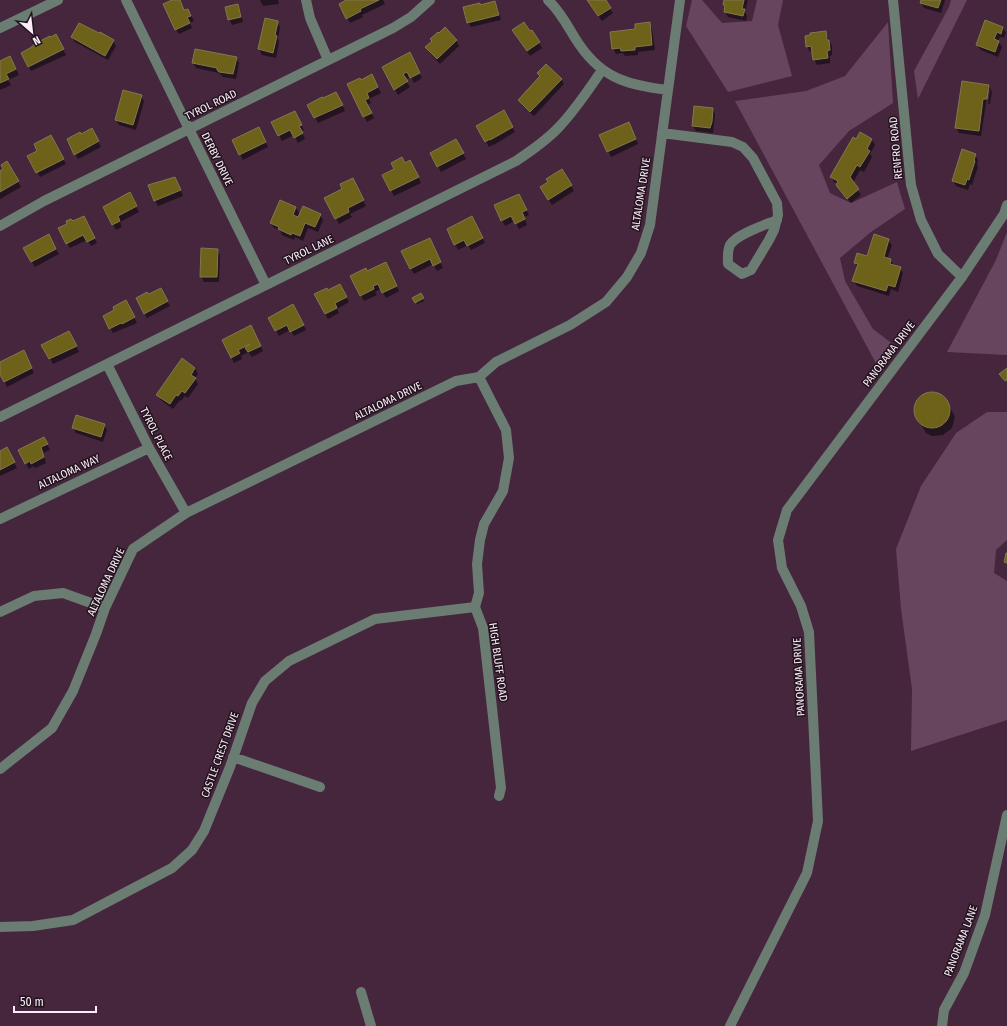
<svg xmlns="http://www.w3.org/2000/svg" width="1007" height="1026" font-family="'Fira Sans Condensed',sans-serif">
	<style>
		.green { fill: #68455e }
		.shadow { fill: #0007 }
		.building { fill: #6e611a; stroke: #807850 }
		.lines { fill: none; stroke-linecap: round; stroke-linejoin: round }
		.minor { stroke: #6b7c72; stroke-width: 10 }
		.labels { text-anchor: middle; dominant-baseline: central; stroke-width: 3; stroke-linejoin: round; paint-order: stroke }
		.street-label { font-size: 11px; fill: #fdedf8; stroke: #22141e }
	</style>
	<rect width="100%" height="100%" fill="#45263c"/>
	<!-- green -->
	<path class="green" d="M692 0H702L722 23 752 21 757 0H783L778 25 792 76 728 92 686 26Z
		M951 0H967L918 99 914 71 949 7Z
		M888 22 893 103 849 131 819 165 830 193 851 203 897 182 905 209 871 232 840 258 845 281 873 329 894 345 879 369 735 101 806 91 845 76Z
		M1007 232V355L947 352 996 260Z
		M987 412H1007V540L996 550 994 573 1007 581V720L911 751 912 689 901 609 896 549 921 486 956 433Z"/>
	<!-- shadow -->
	<path class="shadow" d="M175 0H179L184 11 188 10 194 21 190 23 192 28 179 34 175 28Z
		M260 0H278L279 4 263 6Z
		M349 0H383L385 4 362 15 363 17 350 23 347 18Z
		M588 0H604L613 13 602 21Z
		M725 0H748L745 12 747 16 746 21 728 17 725 11Z
		M922 0H945L941 13 924 8 921 3Z
		M495 2 498 8 501 20 471 27 468 22 479 4 481 6Z
		M237 5 240 10 243 22 232 25 229 19Z
		M266 19 277 22 280 27 278 39 279 42 276 58 262 55 259 49Z
		M649 23 652 29 655 50 638 52V55L625 56 623 53 616 54 613 48 637 30Z
		M1003 28 1006 33 1004 38 1000 37 998 41 1002 47 998 57 981 50 977 45Z
		M825 32 832 46V55L830 56V63L817 65 814 59 813 51 810 52 807 46Z
		M517 36 539 43 542 48 530 56Z
		M72 37 113 41 116 46 108 60 75 42Z
		M456 40 459 46 440 64 429 52 426 47Z
		M59 41 66 55 31 71 28 66Z
		M236 58 239 63 236 79 223 77 219 73 196 68 193 63Z
		M412 59 422 78 414 83 411 77 405 80 410 87 398 95 383 67Z
		M0 62H12L19 75 8 80 11 85 0 90Z
		M541 77 561 79 564 84 534 116 522 105 519 100Z
		M361 81H375L381 93 369 99 371 103 367 105 374 118 367 122 348 85Z
		M989 86 992 92 990 104H988L990 90H988L981 136 959 133 956 128Z
		M141 96 144 101 136 130 119 125 116 120Z
		M339 98 345 111 318 123 308 105Z
		M712 109 715 114 713 133 696 131 693 126Z
		M504 112 515 132 494 145V144L489 147 477 126Z
		M297 117 304 130 301 131 305 139 298 143 294 135 282 141 279 136Z
		M631 129 638 144 611 157 601 136Z
		M261 133 268 147 243 160 240 154Z
		M861 134 872 140 875 145 870 154 872 157 864 172 860 170 853 183 861 195 851 203 841 191 838 184 834 182 831 177Z
		M81 135H95L101 147 78 159 75 154Z
		M51 137 66 164 40 177 37 172 38 151Z
		M456 140 466 159 441 172 438 166Z
		M975 155 978 160 977 165 978 167 972 185 970 184 968 190 956 186 953 181Z
		M7 162 21 187 0 199V172L5 169Z
		M405 164 413 167 421 183 394 196 383 175Z
		M562 170 574 191 552 205 541 188Z
		M178 183 183 196 158 206 155 200Z
		M355 184 366 206 350 214 352 217 339 224 336 218 344 189Z
		M132 199 139 212 120 222 122 227 116 230 104 208Z
		M522 200 529 215 524 217 527 225 519 229 515 221 505 226 502 220Z
		M280 201 296 208 300 215H320L323 220 318 232 308 228 303 241 295 237 294 240 282 235 280 230 274 228 271 223Z
		M86 222 97 243 91 246 87 240 70 248 67 243 73 223Z
		M475 223 485 243 471 250 468 245 458 250 448 229Z
		M48 236 59 254 35 267 24 249Z
		M888 240 892 245 887 259 890 260 894 265 900 268 903 273 898 292 891 289 889 296 857 286 854 281 858 268 855 263 868 257Z
		M432 245 443 268 437 271 433 264 414 274 411 269Z
		M217 250 220 255 219 282H204L201 276Z
		M388 269 399 291 386 298 381 289 375 292 377 295 364 301 351 276Z
		M343 290 349 302 337 309 339 313 328 319 325 314Z
		M163 294 170 306 147 318 144 313 148 295Z
		M421 295 424 301 417 304 414 298Z
		M126 302 137 323 113 333 104 317 116 310Z
		M296 310 306 330 294 336 290 330 279 336 269 318Z
		M254 332 263 351 252 357 248 352 241 356 242 359 234 363 231 357Z
		M72 337 79 352 53 364 43 345Z
		M26 357 34 373 7 387 0 372V363Z
		M195 368 198 374 195 378 198 384 188 398 185 396 181 401 180 400 173 409 161 400 157 395Z
		M930 393H935L945 398 955 417 952 428 943 435 932 436 926 433 915 414 916 402 920 398Z
		M104 425 107 430 103 442 76 433 73 428Z
		M47 444 50 450 43 453 46 463 35 468 33 466 29 469 19 451Z
		M6 448 17 468 0 476V451Z"/>
	<!-- building -->
	<path class="building" d="M172 0H180L184 10 188 9 191 16 187 17 190 23 175 30 163 4Z
		M346 0H379L360 9 361 11 346 19 339 4Z
		M587 0H606L611 8 598 16Z
		M724 0H744L742 9H745L743 16 724 12 725 5H723Z
		M921 0H941L938 8 920 3Z
		M495 1 499 15 467 23 463 7 480 3V5Z
		M238 4 241 17 228 20 225 7Z
		M265 18 278 21V22L275 35 277 36 273 53 258 49Z
		M985 20 1003 27 1001 34 997 32 994 39 999 41 995 52 976 45Z
		M524 22 530 31 532 30 540 42 527 51 512 30Z
		M650 22 652 45 635 47V50L621 51 620 48 612 49 610 32 635 29V24Z
		M79 23 99 33 100 32 114 40 105 56 71 37Z
		M445 27 457 40 437 59 425 47 432 41 430 39 438 32 439 33Z
		M826 31 827 40H829L830 50 827 51 828 58 813 60 811 46 806 47 805 36 810 35V33Z
		M56 34 64 49 28 67 21 53 30 48 34 45V44L50 36 51 37Z
		M195 49 237 57 233 74 219 72 217 70V68L192 63Z
		M410 52 420 73 410 78 407 72 403 74 408 81 394 90 382 67Z
		M10 56 16 69 6 74 9 79 0 83V61Z
		M546 64 562 79 530 112 518 100 540 76 537 73Z
		M372 74 378 87 367 93 369 98 365 100 372 113 363 117 347 84 360 78 361 80Z
		M962 81 989 85 987 99H983L979 131 955 128Z
		M123 90 142 95 133 125 115 120Z
		M336 92 343 105 314 118 307 105 320 98 323 97V98Z
		M694 106 713 108 712 122 710 128 692 126Z
		M504 110 513 127 490 140V139L485 142 476 126Z
		M295 111 302 125 299 126 303 133 294 138 290 130 278 136 271 122Z
		M629 122 636 139 607 152 599 135Z
		M259 127 266 142 239 155 232 140Z
		M92 128 99 141 74 155 67 139 80 132 81 134Z
		M860 132 872 139 867 149 870 151 860 167 857 165 850 177 859 189 847 199 836 185 838 181 830 177 853 137 856 139Z
		M51 135 64 159 36 173 27 156 37 151 34 144Z
		M456 139 464 153 437 167 430 153Z
		M962 149 976 154 974 160 975 161 969 180 967 179 965 185 952 181Z
		M402 157 405 163 410 160 419 177 390 191 382 175 394 169 391 163Z
		M7 161 19 181 0 192V171L3 169 1 165Z
		M562 169 572 185 548 200 540 187 548 182 546 179Z
		M175 177 181 190 154 201 148 185Z
		M353 178 364 200 348 208 349 212 335 219 324 198 342 189 340 184Z
		M130 192 137 206 118 216 120 221 112 225 103 207Z
		M519 194 527 210 522 212 525 219 515 224 511 216 501 221 494 205Z
		M280 200 296 207 293 215 298 217 303 206 321 214 315 227 305 223 300 236 292 233 291 235 278 229 279 227 270 223Z
		M84 216 95 238 87 242 83 235 66 244 58 228 67 224 66 221 71 219 73 221Z
		M472 216 483 238 467 246 464 240 454 245 447 229Z
		M49 234 56 249 31 262 23 248Z
		M874 234 889 239 884 257 891 259 890 264 901 267 895 287 888 285 886 291 852 281 858 264 854 263 857 253 867 256Z
		M430 238 441 262 433 266 430 259 410 269 401 251Z
		M201 248 218 249 217 277H200Z
		M386 262 397 286 382 293 378 284 373 286 374 289 360 296 350 276 366 268 367 271Z
		M340 284 347 297 335 303 337 308 325 314 314 294 327 288 328 290Z
		M161 288 168 301 144 314 136 298 147 292 149 294Z
		M421 293 424 298 415 303 412 298Z
		M126 300 135 317 122 324 121 323 109 329 103 316 114 310 113 307Z
		M293 304 304 325 290 332 287 325 275 331 268 318Z
		M251 325 261 346 248 352 245 348 250 344 238 350 240 353 231 358 222 340Z
		M69 331 77 346 49 359 41 345Z
		M24 350 32 368 4 382 0 375V362Z
		M182 358 195 368 191 375 196 378 185 393 182 391 178 396 176 395 170 404 156 395Z
		M1007 368V380L1005 381 999 374Z
		M914 410a18 18 0 1 1 36 0a18 18 0 1 1-36 0Z
		M76 415 105 424 101 437 72 428Z
		M44 437 48 444 41 447 44 457 31 464 30 461 25 464 18 450Z
		M7 447 15 462 0 470V451Z
		M1006 553H1007V563L1004 562Z"/>
	<g class="lines">
		<!-- minor -->
		<path class="minor" d="M126 0 189 129 266 285
			M306 0 310 18 328 60
			M548 0C560 11 567 25 575 38 599 77 625 85 668 90
			M893 0 911 185 921 220 938 254 962 277
			M0 28 58 0
			M662 133 732 142 743 147 753 158 777 203 778 215 774 230 769 240 751 270 742 274 728 264C728 257 727 251 730 245 737 234 765 225 777 220
			M0 226 44 201 393 28 411 17 430 0
			M107 364 149 448 186 513
			M479 377 506 430 509 458 503 491 484 524 480 540 477 564 479 593 475 607 483 628 501 788 499 796
			M0 417 516 161C531 151 547 140 559 127 576 109 589 89 602 70
			M0 519 149 448
			M0 612 34 596 63 593 105 608
			M233 757 320 787
			M0 769 52 728 73 691 96 634 105 608 133 549 186 513 456 381 479 377 496 362 570 325 606 302 627 277 641 253 650 225 680 0
			M0 927 33 926 73 920 172 868 192 850 204 831 230 767 252 703 265 681 289 661 375 619 475 607
			M361 992 371 1026
			M730 1026 807 873 818 821 809 632 801 606 782 568 778 540 787 510 962 277 1004 214 1007 205
			M942 1026 944 1010 964 973 985 915 1007 815"/>
	</g>
	<g class="labels">
		<!-- street labels -->
		<g class="street-label">
			<text transform="translate(211 105) rotate(-26)">TYROL ROAD</text>
			<text transform="translate(896 148) rotate(-95)">RENFRO ROAD</text>
			<text transform="translate(217 159) rotate(64)">DERBY DRIVE</text>
			<text transform="translate(641 194) rotate(-81)">ALTALOMA DRIVE</text>
			<text transform="translate(309 250) rotate(-26)">TYROL LANE</text>
			<text transform="translate(889 354) rotate(-53)">PANORAMA DRIVE</text>
			<text transform="translate(388 401) rotate(-26)">ALTALOMA DRIVE</text>
			<text transform="translate(156 434) rotate(63)">TYROL PLACE</text>
			<text transform="translate(69 472) rotate(-25)">ALTALOMA WAY</text>
			<text transform="translate(106 582) rotate(-65)">ALTALOMA DRIVE</text>
			<text transform="translate(498 662) rotate(82)">HIGH BLUFF ROAD</text>
			<text transform="translate(799 677) rotate(-93)">PANORAMA DRIVE</text>
			<text transform="translate(220 755) rotate(-70)">CASTLE CREST DRIVE</text>
			<text transform="translate(961 941) rotate(-69)">PANORAMA LANE</text>
		</g>
	</g>
	<!-- north arrow -->
	<g transform="translate(32 32) rotate(152)" stroke="#22141e" stroke-width="3" paint-order="stroke">
	<path d="M0-3L7 15L0 10L-7 15Z" fill="#fdedf8"/>
	<text y="-6" font-size="11" font-weight="bold" text-anchor="middle" fill="#fdedf8">N</text>
	</g>
	<!-- scale -->
	<path d="M14 1006v6h82v-6" fill="none" stroke="#fdedf8" stroke-width="2"/>
	<text x="20" y="1006" font-size="12" fill="#fdedf8" stroke="#22141e" stroke-width="3" paint-order="stroke">50 m</text>
</svg>
